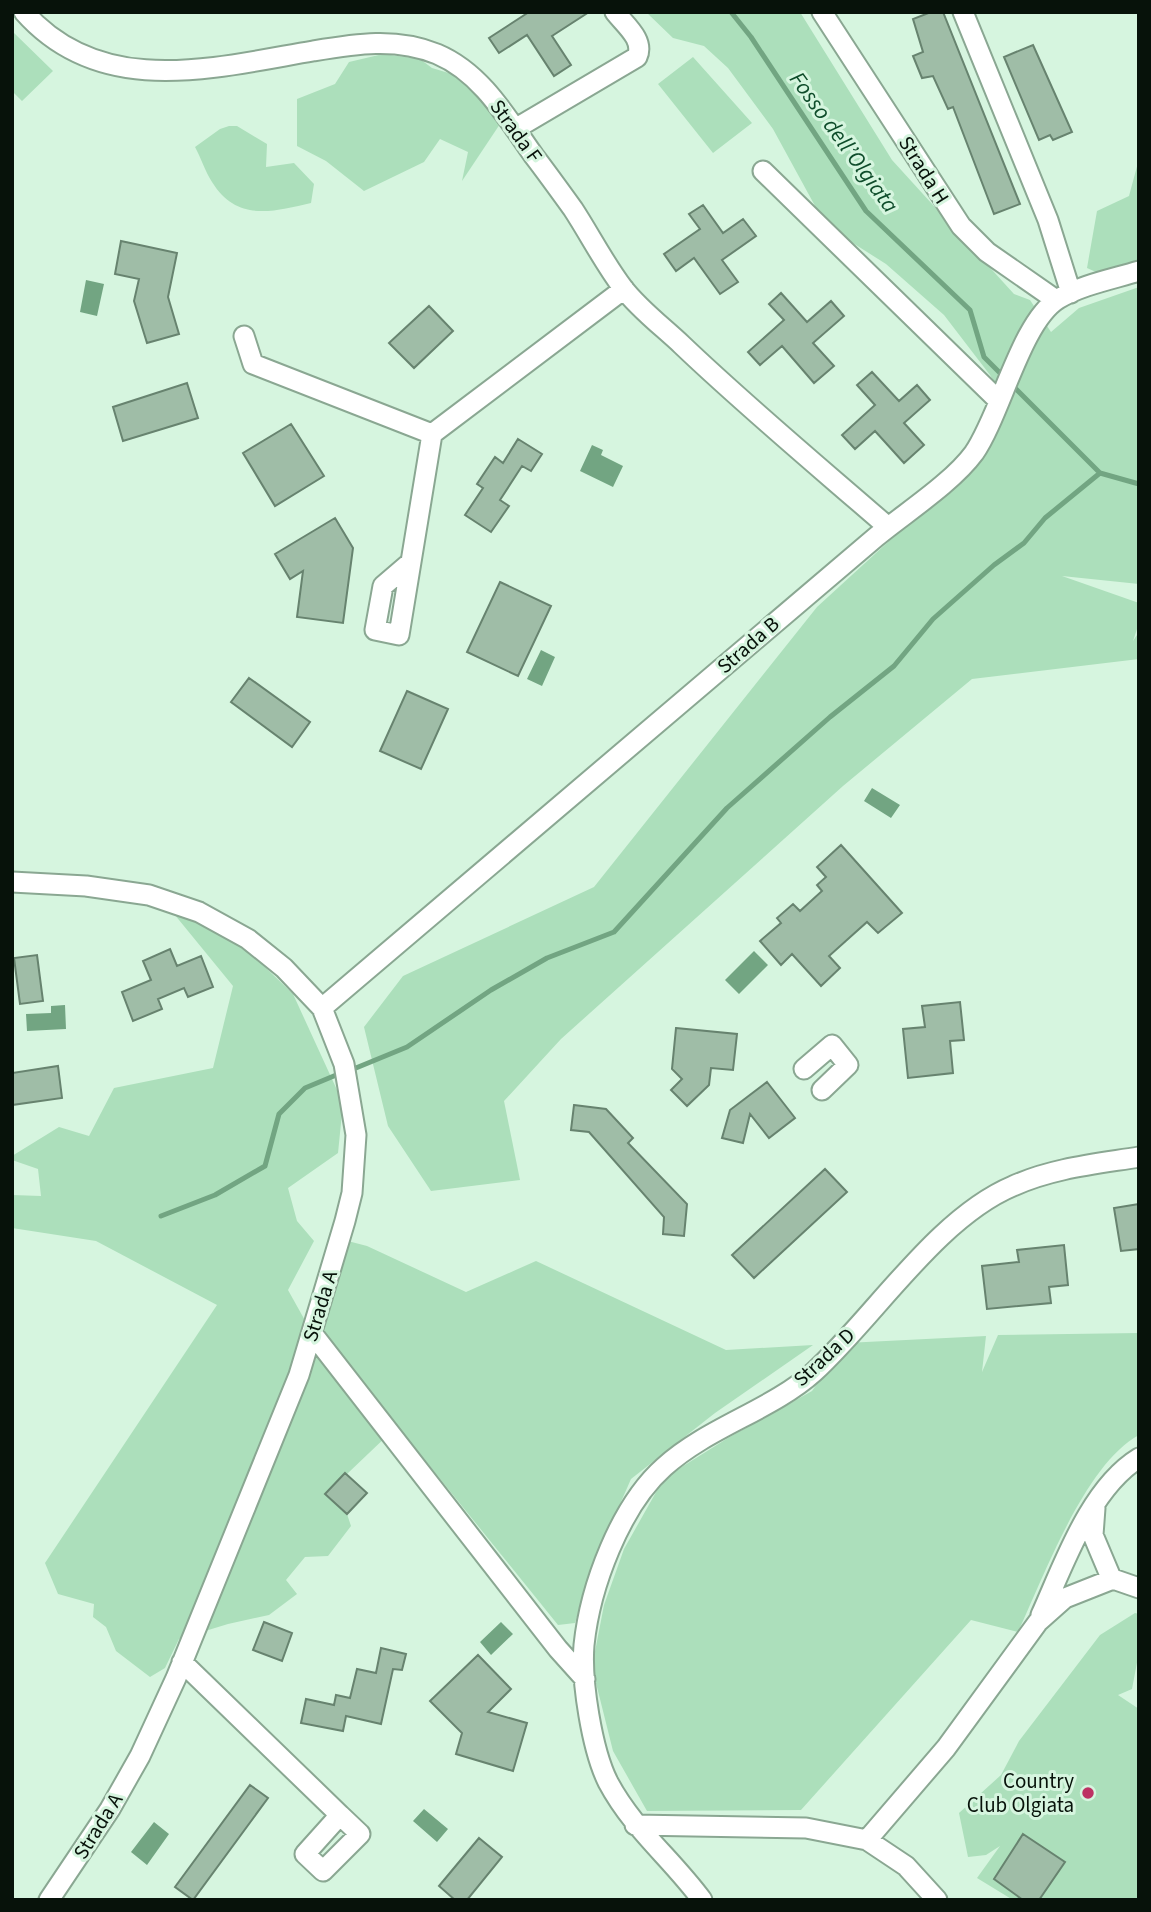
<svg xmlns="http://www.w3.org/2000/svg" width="1151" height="1912" font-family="'Source Sans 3',sans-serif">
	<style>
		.green { fill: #acdfbb }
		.water { fill: #72a582 }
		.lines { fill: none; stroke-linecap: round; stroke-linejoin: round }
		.stream { stroke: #72a582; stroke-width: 5 }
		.building { fill: #9fbda7; stroke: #67836f; stroke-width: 2 }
		.street-casing { stroke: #8aa792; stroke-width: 23 }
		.street { stroke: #fff; stroke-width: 19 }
		.poi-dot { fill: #bd3163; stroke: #d6f5df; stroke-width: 2.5 }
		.labels { text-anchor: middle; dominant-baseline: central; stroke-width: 6; stroke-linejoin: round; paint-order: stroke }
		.street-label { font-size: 21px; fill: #07120a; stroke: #d6f5df }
		.poi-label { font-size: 21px; fill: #07120a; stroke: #d6f5df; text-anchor: end }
		.water-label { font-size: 23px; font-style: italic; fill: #0e4c2a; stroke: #d6f5df }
	</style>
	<rect width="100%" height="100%" fill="#d6f5df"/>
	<!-- green -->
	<path class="green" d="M646 12H800L892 160 1014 294 1030 300 1051 332 1079 308 1139 287V584L1062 576 1139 603V623L1133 641 1139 632V659L972 679 843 786 561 1039 504 1101 520 1180 431 1191 388 1126 364 1027 403 976 594 887 817 607 982 456 1008 404 990 375 944 315 886 264 826 226 773 129 728 68 704 46 673 38Z
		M12 31 53 71 22 101 12 91Z
		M383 54 420 59 432 68 465 78 500 124 462 181 468 152 440 139 424 162 364 191 326 161 297 146V99L335 84 349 62Z
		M693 57 752 123 713 153 658 84Z
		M229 126H237L267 144 266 167 294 163 314 184 311 203C272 212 237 222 212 182 205 171 201 158 195 147L220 129Z
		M1139 159V281L1107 277 1087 268 1097 211 1129 196Z
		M170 909 239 942 293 994 343 1103 338 1153 288 1188 297 1221 314 1241 288 1290 312 1333 390 1433 326 1494 347 1514 351 1526 328 1556 305 1557 286 1580 297 1594 269 1615 228 1624 179 1639 165 1668 150 1677 116 1651 106 1627 93 1617 94 1604 58 1594 45 1563 217 1305 96 1241 12 1228V1195L41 1196 38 1169 12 1160V1156L59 1127 89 1136 114 1088 213 1068 233 986Z
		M344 1240 367 1246 466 1292 536 1261 726 1350 813 1345 715 1413 631 1479 592 1568 575 1623 558 1625 315 1324Z
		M1139 1333V1435C1085 1464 1044 1576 1018 1632L971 1620 801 1810 647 1811 613 1751 592 1667 604 1605 624 1549 664 1478 728 1438 812 1391 846 1343 986 1336 982 1372 998 1335Z
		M1135 1613 1139 1614V1652L1132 1689 1118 1695 1139 1709V1900H1013L977 1878 1000 1846 986 1855 968 1857 959 1813 1001 1775 1019 1741 1100 1635Z"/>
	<!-- water -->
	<path class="water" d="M86 280 104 284 97 316 80 312Z
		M592 445 603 450 601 455 623 466 613 487 580 471Z
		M541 650 555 657 542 686 527 679Z
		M872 788 900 805 891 818 864 801Z
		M754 951 768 965 739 994 725 980Z
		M65 1005 66 1029 27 1031 26 1014 51 1013V1006Z
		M501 1622 513 1634 491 1655 480 1642Z
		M424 1809 448 1829 437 1842 413 1821Z
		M154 1822 169 1834 147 1865 131 1852Z"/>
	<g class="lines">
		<!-- stream -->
		<path class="stream" d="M731 12 751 37 866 211 970 310 984 357 1005 378
			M1012 385 1100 473 1139 484
			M351 1070 407 1047 491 990 547 958 614 932 727 808 830 717 894 666 933 619 994 565 1024 543 1045 518 1100 473
			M161 1216 215 1195 265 1166 279 1114 305 1088 341 1073"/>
	</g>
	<!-- building -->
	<path class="building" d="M529 12H589L552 36 571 65 554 76 527 35 499 53 489 38Z
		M931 12H943L1020 204 994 214 953 107 948 109 933 76 922 78 913 56 923 52 913 19Z
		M1033 45 1072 132 1053 140 1050 135 1039 140 1004 57Z
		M703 205 723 233 743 219 756 236 722 260 738 282 720 294 694 258 676 271 664 254 700 229 689 214Z
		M121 241 177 253 168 297 179 334 147 343 134 301 139 279 115 274Z
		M781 293 807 322 831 301 844 316 813 343 834 366 814 383 782 346 760 365 748 352 784 320 769 304Z
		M429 306 453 331 414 368 389 343Z
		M872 372 899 401 917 385 930 400 904 423 924 445 904 463 875 431 855 449 842 435 875 405 857 385Z
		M187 383 198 418 123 441 113 407Z
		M291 424 324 476 275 506 243 453Z
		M518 439 542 454 531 471 522 466 500 500 509 506 491 532 465 515 483 488 477 484 495 457 503 463Z
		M335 518 353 548 343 623 297 617 303 571 290 579 275 554Z
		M500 582 551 606 518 676 467 652Z
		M249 678 310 722 292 747 231 702Z
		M407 691 448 709 421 769 380 751Z
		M841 845 902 913 878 933 867 922 829 956 840 968 821 986 792 954 781 965 760 941 781 923 777 918 793 904 800 911 822 891 817 885 826 877 817 867Z
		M170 949 177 966 201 956 213 987 188 997 184 988 158 999 162 1009 133 1021 122 992 151 980 143 961Z
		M37 955 43 1001 20 1004 14 958Z
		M960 1002 964 1040 950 1041 953 1073 908 1078 903 1029 925 1027 922 1006Z
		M676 1028 737 1034 733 1070 711 1068 709 1085 687 1106 671 1090 682 1079 672 1069Z
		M58 1066 62 1098 12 1105V1073Z
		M767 1082 795 1118 769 1138 750 1114 743 1143 722 1138 730 1110Z
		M574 1105 606 1109 633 1138 628 1143 687 1204 684 1236 663 1234 664 1217 589 1132 571 1130Z
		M825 1169 847 1192 754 1278 732 1255Z
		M1139 1204V1249L1121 1251 1114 1208Z
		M1064 1245 1068 1285 1049 1287 1051 1303 987 1309 982 1266 1019 1262 1017 1250Z
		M345 1473 367 1493 347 1514 325 1494Z
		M264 1622 292 1633 282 1661 253 1650Z
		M381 1648 406 1654 402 1670 393 1669 381 1724 346 1716 343 1731 301 1723 306 1699 334 1705 336 1695 350 1698 357 1669 376 1673Z
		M478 1655 511 1689 488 1712 527 1723 513 1771 456 1754 462 1733 430 1701Z
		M250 1785 268 1798 193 1900 175 1887Z
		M1023 1834 1065 1862 1039 1900H1023L994 1879Z
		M479 1838 502 1857 467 1900H455L439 1886Z"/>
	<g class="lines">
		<defs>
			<path id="street" d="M24 12C101 99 213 68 313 51 355 44 396 37 437 54 482 73 507 118 534 156 547 173 560 191 573 209 590 235 604 263 623 288 639 309 663 327 682 345 748 408 819 467 888 527
				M822 12 961 226 987 252 1056 300
				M963 12 1048 220 1071 293
				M515 129 637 57C645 40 625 25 615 12
				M763 171 999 401
				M244 336 253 364 432 434 399 635 375 630 383 586 411 562
				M432 434 624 289
				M12 882 86 886 149 895 199 912 248 939 284 968 322 1008 344 1064 356 1135 352 1193 345 1221 299 1375 176 1678 140 1756 110 1809 49 1900
				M322 1008 876 537C905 513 952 483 974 453 1001 414 1021 322 1058 299 1081 285 1113 279 1139 271
				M804 1069 832 1045 848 1065 822 1090
				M312 1333 558 1649 585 1679
				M1095 1508 1093 1535 1112 1580
				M1041 1615C1064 1564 1090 1488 1139 1458
				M182 1662 340 1815 305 1854 323 1871 360 1834 340 1815
				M635 1825 806 1828 867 1840 906 1866 937 1900
				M867 1840 946 1748 1038 1622 1065 1598 1113 1579 1139 1588
				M702 1900C671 1858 633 1829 608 1782 592 1750 581 1681 584 1645 590 1587 620 1506 664 1467 708 1427 772 1410 814 1372 875 1316 937 1218 1013 1186 1053 1168 1096 1164 1139 1157"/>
		</defs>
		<!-- street casing -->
		<use href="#street" class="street-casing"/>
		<!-- street -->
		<use href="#street" class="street"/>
	</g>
	<!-- markers -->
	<circle class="poi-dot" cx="1088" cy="1793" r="7"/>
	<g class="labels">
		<!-- street labels -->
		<g class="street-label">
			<text transform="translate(516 131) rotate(54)">Strada F</text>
			<text transform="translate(924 170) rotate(58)">Strada H</text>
			<text transform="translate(748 645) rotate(-41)">Strada B</text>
			<text transform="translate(320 1306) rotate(-73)">Strada A</text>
			<text transform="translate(824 1357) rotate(-43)">Strada D</text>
			<text transform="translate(98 1826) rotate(-58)">Strada A</text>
		</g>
		<!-- poi labels -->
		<g class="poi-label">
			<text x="1074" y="1781">Country<tspan x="1074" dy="24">Club Olgiata</tspan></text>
		</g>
		<!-- water labels -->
		<g class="water-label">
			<text transform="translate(844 142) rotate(54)">Fosso dell’Olgiata</text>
		</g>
	</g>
	<!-- border -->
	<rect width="1151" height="1912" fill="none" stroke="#07120a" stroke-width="28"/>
</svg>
